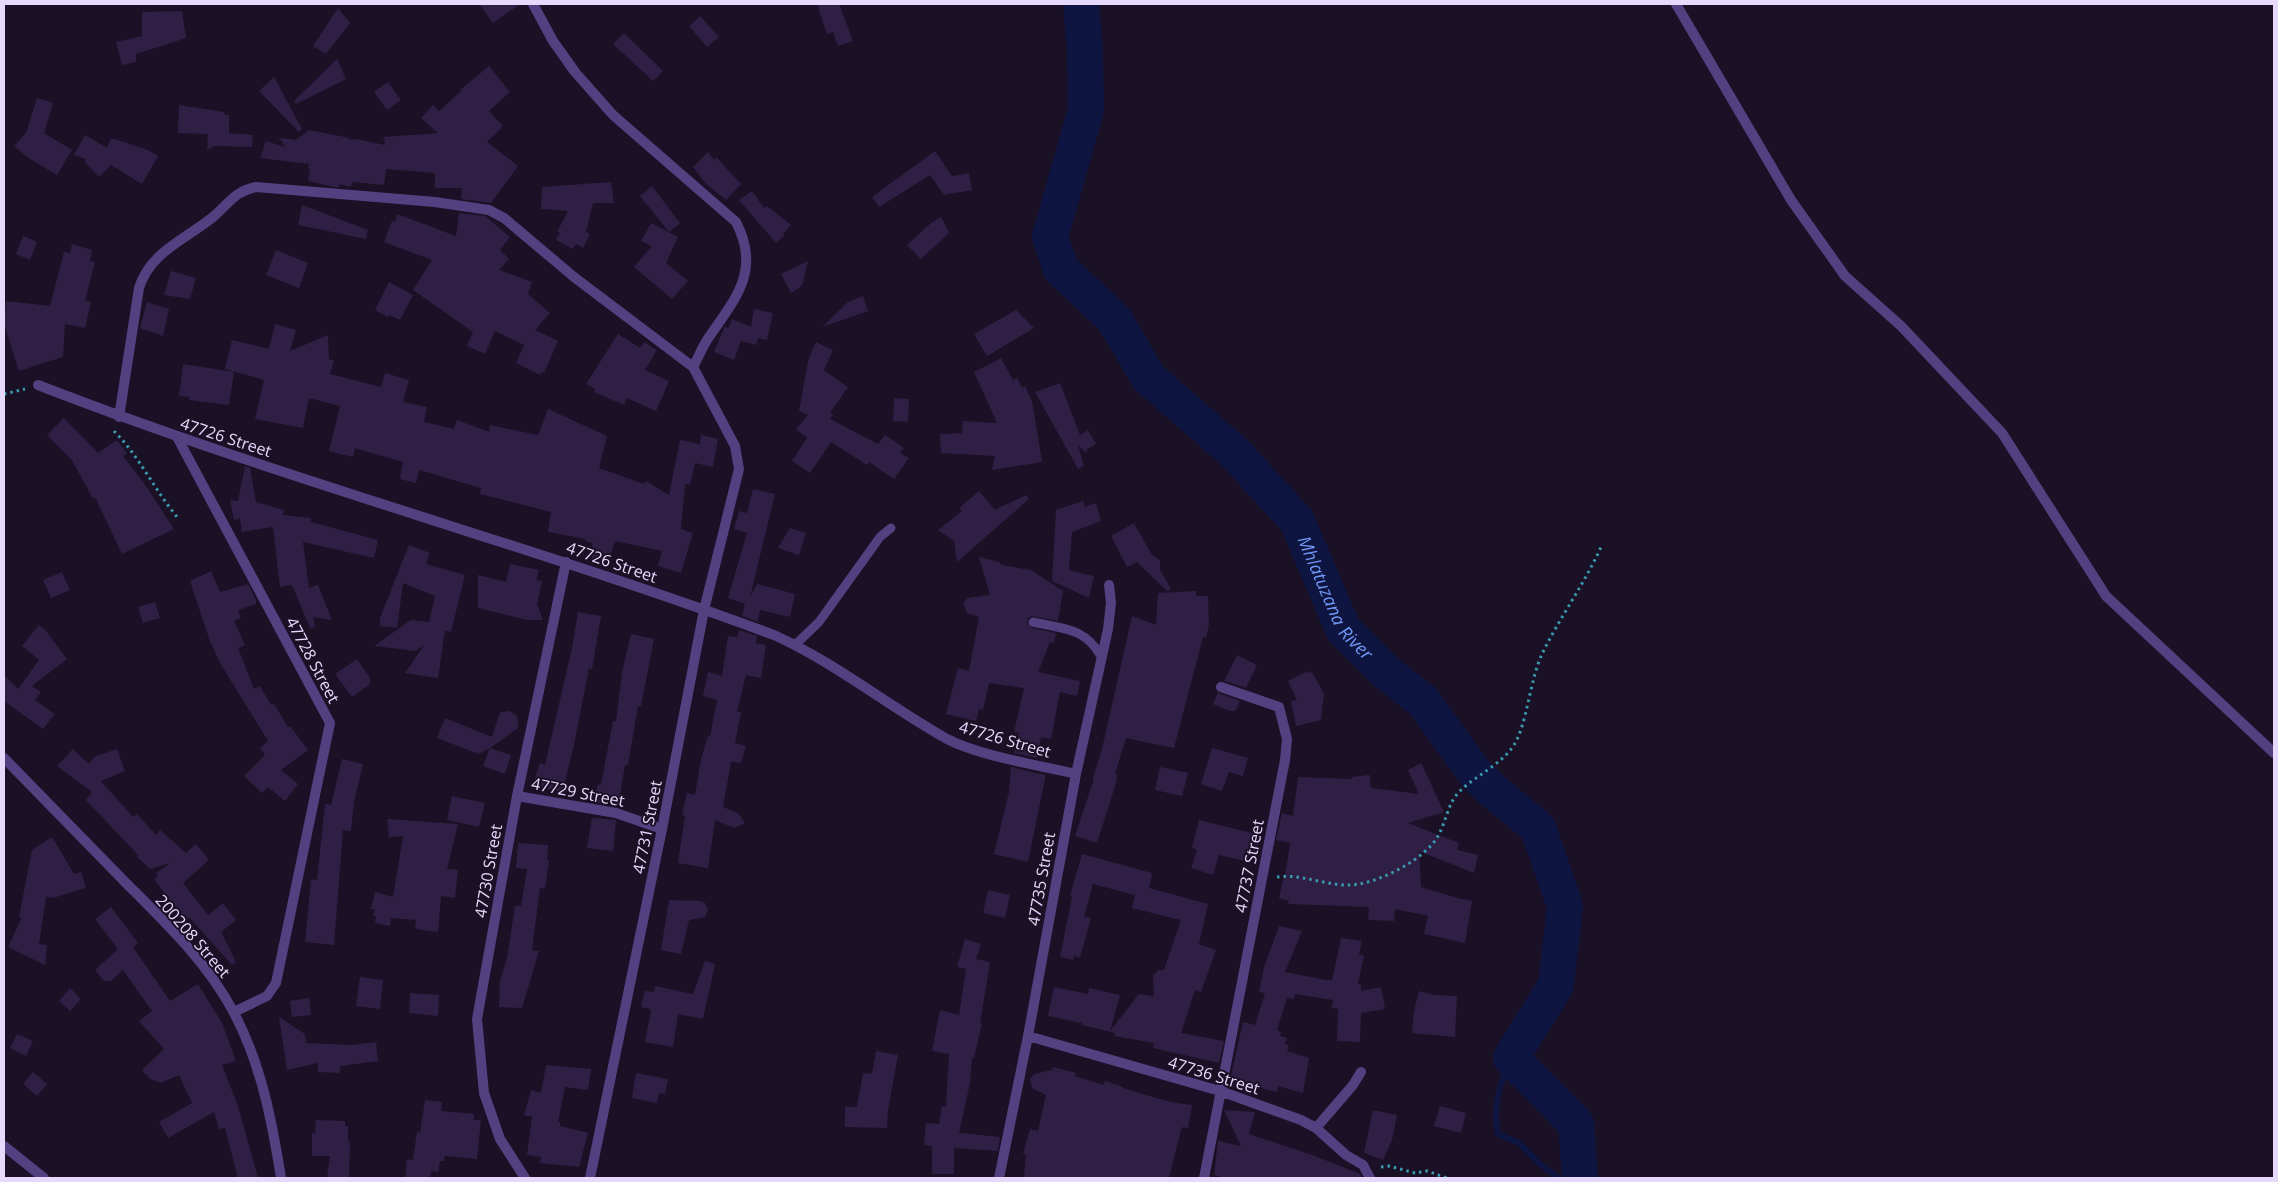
<svg xmlns="http://www.w3.org/2000/svg" width="2278" height="1182" font-family="'Open Sans',sans-serif">
	<style>
		.lines { fill: none; stroke-linecap: round; stroke-linejoin: round }
		.stream { stroke: #0f1541; stroke-width: 6 }
		.river { stroke: #0f1541; stroke-width: 36 }
		.building { fill: #301f45 }
		.path { stroke: #3a9aaf; stroke-width: 3; stroke-dasharray: 2.5 4; stroke-linecap: butt }
		.service { stroke: #524081; stroke-width: 9 }
		.minor { stroke: #524081; stroke-width: 10 }
		.labels { text-anchor: middle; dominant-baseline: central; stroke-width: 4; stroke-linejoin: round; paint-order: stroke }
		.street-label { font-size: 16px; fill: #e6d9fc; stroke: #1a1126 }
		.water-label { font-size: 18px; font-style: italic; fill: #7096f4; stroke: #1a1126 }
	</style>
	<rect width="100%" height="100%" fill="#1a1126"/>
	<g class="lines">
		<!-- stream -->
		<path class="stream" d="M1511 1058C1500 1083 1492 1106 1498 1134L1519 1143 1539 1163 1558 1178"/>
		<!-- river -->
		<path class="river" id="s1" d="M1081 4 1085 50 1086 110 1050 237 1061 269 1114 319 1149 378 1235 453 1297 521 1343 629 1386 672 1423 701 1475 773 1491 789 1538 828 1565 906 1556 985 1511 1058 1576 1124 1580 1178"/>
	</g>
	<!-- building -->
	<path class="building" d="M479 4H520L493 23Z
		M817 4H839L853 41 838 46 833 32 827 34Z
		M338 8 350 23 326 54 313 46Z
		M182 11 186 38 136 54V62L122 65 116 42 142 36V12Z
		M700 16 719 37 707 47 689 26Z
		M624 33 663 71 653 81 613 44Z
		M337 59 346 79 296 104 294 101Z
		M489 66 510 92 489 111 503 126 487 142 518 166 491 203 461 199 462 188H435V173L386 169 384 185 352 182 351 187 340 184 339 187H334L308 181 310 169 308 168 309 164 260 158 266 141 285 147 280 138 296 140 309 130 350 138 348 140 356 139 385 145 384 137 438 133 421 118 433 105 439 111 461 91 460 90Z
		M274 77 302 129 299 132 259 91Z
		M388 82 401 100 387 110 374 92Z
		M37 98 53 103 44 133 72 150 57 175 27 157 14 146 26 133Z
		M179 105 224 112 225 115H229V133L253 135 252 147 215 146 207 150 208 134 178 133Z
		M85 135 107 148 111 138 148 150 158 156 142 184 111 165 99 177 85 162 86 159 74 155Z
		M935 151 952 176 969 173 972 190 944 195 930 175 879 207 872 197Z
		M708 152 714 160 716 157 741 184 726 200 706 184 693 167Z
		M611 182 614 203H593L586 232 590 234 583 248 576 244 573 249 556 240 560 233 557 232 568 211 541 209 542 187Z
		M652 186 680 223 669 232 640 196Z
		M752 191 764 208 767 206 791 225 783 234 784 236 776 243 739 200Z
		M302 205 368 230 366 239 298 225Z
		M459 213 485 216 510 237 500 250 509 259 499 270 532 282 528 294 550 313 535 330 558 341 544 373 542 372 540 375 516 363 524 345 495 331 485 354 467 346 473 332 413 290 432 260 384 242 392 221 395 222 397 214 456 236Z
		M941 217 949 233 921 259 907 245 931 223Z
		M651 223 678 237 666 263 688 281 672 299 634 267 652 246 641 241Z
		M23 236 37 242 30 260 16 254Z
		M72 244 92 250 90 261 95 262 85 301 91 302 85 328 65 324 63 357 19 371 4 324 6 301 50 306 64 252 70 253Z
		M276 250 308 263 299 288 266 275Z
		M808 261 802 286 791 293 781 274Z
		M171 271 196 278 190 299 164 295Z
		M389 282 413 295 400 320 389 315 388 317 375 310Z
		M863 296 868 311 822 327 848 302Z
		M147 302 169 309 163 336 140 328Z
		M754 309 773 313 767 340 758 338 756 345 741 341 734 360 714 352 725 326 728 328 732 319 751 327Z
		M1016 310 1034 328 987 356 974 334Z
		M275 324 296 330 290 351 328 335 329 359 334 361 330 374 381 387 385 373 409 380 403 402 427 407 424 422 454 429 457 420 489 432 490 425 538 435 548 409 607 436 599 468 644 484 646 481 669 495 680 440 700 444 701 435 718 439 713 467 695 463 690 485 685 484 681 529 693 533 681 573 658 566 662 551 615 541 608 563 589 557 593 543 585 541V539L548 532 551 512 480 494 481 488 419 470 416 483 400 479 403 462 355 448 353 457 329 451 340 406 309 398 303 428 255 419 264 380 225 369 232 340 269 349Z
		M618 334 640 348 644 342 657 350 645 370 669 381 656 411 627 398 624 405 594 392 595 389 586 384Z
		M816 342 833 350 824 370 848 387 830 413 833 415 830 419 878 444 885 435 904 448 900 453 909 458 894 479 869 462 867 465 831 442 810 473 792 461 807 438 796 429 808 415 799 411 808 361Z
		M1001 358 1013 380 1017 378 1022 388 1025 386 1032 401 1042 462 992 470 995 456 941 453 940 434 962 433 963 421 997 423 974 372Z
		M183 364 234 372 229 405 189 400V397L179 396Z
		M1060 383 1080 435 1088 430 1096 444 1086 450 1087 454 1078 445 1084 466 1078 469 1035 392Z
		M894 398 909 399 908 422 893 421Z
		M64 418 98 453 117 440 127 453 123 456 146 486 174 529 122 554 95 497 93 499 72 460 47 435Z
		M245 466 250 468 256 502 284 510 283 515 311 518V522L378 540 374 558 303 542 309 588 318 585 332 620 313 617 315 627 310 628 292 585 280 587 273 527 242 532 240 518 234 520 230 500 238 501Z
		M753 489 775 494 750 597 757 584 795 594 790 617 760 610 758 622 742 616 745 604 728 598 747 533 734 529 739 511 747 513Z
		M979 491 995 510 1026 495 1029 499 957 562 954 541 938 530 962 511 959 508Z
		M1083 501 1085 507 1096 503 1101 521 1072 532 1069 569 1072 571 1094 576 1089 598 1052 581 1056 510Z
		M1134 523 1152 555 1160 560V570L1171 589 1167 591 1137 562 1127 567 1111 536Z
		M790 528 806 533 799 555 778 548Z
		M409 545 430 553 426 564 465 575 451 632 445 630 438 678 405 673 425 644 415 651 374 646 411 620 429 622 435 596 403 583 397 628 380 626V618Z
		M979 557 999 562 1002 565 1031 570 1063 591 1058 621 1032 616 1028 618 1027 623 1032 628 1056 633 1054 643 1050 642 1038 672 1080 681 1077 696 1060 692 1051 739 1041 737 1037 758 1014 753 1019 733 1014 732 1024 688 989 683 983 710 979 709 976 721 946 714 958 668 969 671 979 617 967 613 963 603 968 598 990 595Z
		M510 564 539 570 536 580 542 581 537 604 543 620H527L478 608V575L506 582Z
		M211 571 220 592 248 584 256 600V604L238 610 241 618 234 621 245 645 238 648 254 689 260 686 271 705 274 704 288 727 290 726 308 750 281 770 298 784 285 801 268 787 262 793 244 776 265 755 260 748 268 741 220 663 210 641 190 581Z
		M62 572 70 590 51 598 43 580Z
		M1196 591V596H1208L1209 624 1206 638 1203 637 1174 748 1126 738 1115 774H1117L1116 783 1097 843 1075 836 1094 779 1093 778 1102 749 1132 616 1156 625 1158 593Z
		M155 602 160 618 143 623 138 607Z
		M578 612 601 616 592 669 589 668 574 745 562 793 533 784 540 763 545 765 572 648Z
		M39 625 46 631 67 659 32 686 41 692 35 700 55 714 43 729 4 701V675L18 689 39 660 22 646Z
		M739 630 757 636 756 643 766 645 761 678 746 675 737 712H741L735 743 746 746 741 763 731 762 723 807 738 813 745 823 734 828 715 820 708 868 678 863 685 816 682 815 687 793 695 795 701 759 708 736 710 737 717 700 703 696 708 672 722 676 728 636 737 637Z
		M631 634 654 639 641 706H638L628 765H625L618 807 594 802 598 784 601 785 613 721H616L622 672Z
		M1237 655 1257 665 1246 688 1224 681Z
		M357 659 370 678V684L352 697 335 674Z
		M1308 671 1310 673 1312 672 1324 694 1321 720 1296 726 1291 701 1297 700 1288 681Z
		M1218 693 1240 701 1235 711H1229L1213 704Z
		M509 711 517 716 518 728 490 748 511 755 505 774 483 766 490 748 479 754 437 738 445 718 492 737 498 718 501 712Z
		M1212 748 1248 758 1243 776 1229 772 1222 791 1201 784Z
		M73 749 89 764 94 757 117 749 125 771 101 781 133 817 137 814 156 835 160 830 186 853 196 844 209 860 183 883 208 915 223 903 236 920 221 932 236 962 232 965 189 917 185 920 154 879 158 876 156 873 170 863 150 869 137 857 138 855 86 800 92 792 57 766Z
		M342 759 363 764 354 802 351 831 343 830 334 945 305 942 311 879 317 880 325 804 331 805Z
		M1421 763 1444 812 1408 823 1459 843 1457 850 1478 855 1474 873 1419 851 1421 887 1457 898 1472 901 1465 943 1424 934 1428 916 1395 909 1394 921 1368 920 1369 907 1288 904 1289 901 1279 898 1284 876H1285L1290 843 1276 840 1282 813 1293 816 1298 777 1352 779V777L1370 775 1371 788 1419 794 1408 770Z
		M1011 767 1045 775V779L1028 862 994 854 1009 792Z
		M1160 767 1188 773 1182 796 1155 790Z
		M452 796 485 803 479 827 447 820Z
		M592 818 616 820 613 851 587 848Z
		M387 819 458 824 447 869 458 870 455 898 441 896 438 932 415 929 416 920 391 918 390 926 375 923 376 916H373L375 909H371L375 892 393 897 403 836 389 837Z
		M1199 820 1260 835 1256 854 1247 852 1245 861 1219 855 1213 875 1191 868 1197 850 1192 848Z
		M52 837 74 874 81 872 86 888 53 898 46 897 39 944 47 945 45 965 8 947 22 917H19L32 850Z
		M518 843 548 845 547 860H549L545 889 540 888 532 950 539 951 522 1008 499 1007 500 981 507 958 515 906H521L527 869 516 868Z
		M1082 854 1152 873 1149 888 1208 904 1199 944 1216 950 1201 992 1195 990 1181 1033 1224 1041 1219 1063 1153 1048 1154 1043 1114 1036 1115 1033 1082 1025V1023L1048 1016 1054 987 1088 994 1089 988 1120 995 1110 1031 1139 994 1154 996 1153 976 1158 970H1164L1181 920 1132 908 1135 895 1093 884 1084 917 1091 918 1080 958 1074 956 1073 960 1060 957 1072 897 1070 896Z
		M988 890 1010 895 1005 918 983 913Z
		M669 900 701 901 705 903 708 909 705 917 689 920 681 954 661 950Z
		M111 907 138 943 133 947 170 1001 198 984 222 1023 236 1061 222 1065 238 1106 258 1178H238L225 1128 219 1129 214 1112 168 1138 159 1122 192 1103 179 1075 161 1083 150 1079 142 1070 164 1049 139 1021 152 1011 123 970 111 981H104L95 970 118 949 95 919Z
		M1279 926 1302 931 1285 972 1325 980H1332L1341 938 1362 941 1359 955 1364 956 1358 984H1361V991L1381 987 1385 1009 1361 1013 1360 1042 1337 1041 1338 1009 1332 1008 1333 1000 1295 994 1294 999 1287 998 1277 1030 1281 1032 1280 1036 1287 1038 1285 1044 1289 1045 1287 1051 1309 1058 1303 1093 1278 1086 1277 1092 1230 1080 1243 1022 1255 1025 1265 993 1259 992 1264 967Z
		M965 939 981 944 976 959 990 962 980 1023H982L974 1058H972L970 1083 959 1133 1000 1137 998 1151 954 1148V1174H932V1146L924 1145 926 1123 939 1124 942 1106 946 1107 949 1054 932 1051 940 1010 959 1015 966 969 957 967Z
		M705 961 715 964 703 1019 678 1014 673 1047 645 1042 651 1011 650 1009 641 1007 645 991 654 992 655 986 693 994Z
		M360 977 383 980 380 1009 356 1006Z
		M70 988 81 999 70 1011 59 1001Z
		M1419 991 1433 995 1457 996 1455 1037 1412 1033 1414 1011Z
		M410 993 439 995 438 1016 409 1013Z
		M309 998 311 1015 292 1017 290 1001Z
		M279 1017 305 1034 306 1043 351 1045 376 1042 378 1061 340 1066V1073L318 1072V1063L287 1070Z
		M17 1034 33 1041 26 1056 10 1048Z
		M876 1051 898 1055 888 1110 887 1128 845 1127V1107H857L863 1073 872 1074Z
		M546 1065 591 1069 588 1090 565 1087 558 1122H560V1126L588 1133 579 1167 540 1163 541 1157 527 1155 532 1117 524 1115 531 1090 541 1093Z
		M1053 1067 1076 1073 1075 1076 1104 1085 1105 1081 1123 1087V1088L1170 1102 1192 1105 1188 1128 1183 1127 1181 1130 1169 1178H1024L1026 1155 1023 1154 1030 1129 1038 1131 1046 1095 1032 1088 1030 1079 1034 1074 1052 1070Z
		M33 1072 47 1084 37 1096 23 1084Z
		M636 1073 668 1079 665 1094 659 1093 657 1103 632 1098Z
		M425 1100 442 1102 441 1111 474 1114V1120H481L477 1159 445 1156 444 1161H440L438 1172 431 1171 430 1178H405L407 1159 413 1160 417 1132 420 1133Z
		M1440 1106 1466 1113 1461 1133 1434 1126Z
		M1224 1110 1255 1112 1249 1134 1315 1156 1360 1174 1362 1178H1226L1214 1175 1218 1141 1241 1146Z
		M1373 1110 1397 1115 1392 1140 1383 1160 1364 1153Z
		M316 1120 345 1121V1126H348V1141H350L349 1178H327L330 1156H312V1133H315Z"/>
	<g class="lines">
		<!-- path -->
		<path class="path" d="M4 394 25 389
			M114 431C139 456 154 489 177 517
			M1277 877C1304 873 1331 889 1359 884 1384 880 1426 858 1438 836 1446 822 1448 803 1459 792 1476 775 1501 765 1514 745 1527 724 1530 680 1542 654 1560 617 1585 583 1602 545
			M1381 1167 1389 1166 1415 1173 1427 1171 1447 1178"/>
		<!-- service -->
		<path class="service" d="M1033 622C1063 629 1084 627 1101 656
			M795 645 819 622 880 537 891 528"/>
		<!-- minor -->
		<path class="minor" d="M533 4 553 41 575 72 613 115 736 222C762 272 734 300 707 340 702 348 698 358 693 367L735 446 739 469 704 610 662 829 590 1178
			M1676 4 1791 200 1845 276 1901 326 2002 433 2106 596 2274 753
			M38 385C280 479 531 545 774 635 836 663 888 706 947 739 980 756 1038 765 1076 774
			M119 417 139 288C150 252 186 239 213 217 230 203 233 192 256 187L435 202 489 210 504 218 574 277 693 367
			M177 437 330 723 276 983 267 996 234 1012
			M4 758C45 800 86 842 126 883 165 922 207 962 233 1011 261 1063 272 1121 281 1178
			M517 796 616 813 662 829
			M1028 1036 1220 1091 1301 1120 1316 1128 1346 1155 1363 1165 1370 1178
			M1316 1128 1353 1085 1361 1072
			M4 1146 44 1178
			M525 1178 500 1139 484 1093 477 1019 517 796 566 562
			M999 1178 1028 1036 1076 774 1108 629 1111 603 1109 585
			M1204 1178 1285 760 1287 739 1279 707 1221 687"/>
	</g>
	<g class="labels">
		<!-- street labels -->
		<g class="street-label">
			<text transform="translate(226 437) rotate(18)">47726 Street</text>
			<text transform="translate(612 562) rotate(19)">47726 Street</text>
			<text transform="translate(313 660) rotate(62)">47728 Street</text>
			<text transform="translate(1005 739) rotate(16)">47726 Street</text>
			<text transform="translate(578 792) rotate(11)">47729 Street</text>
			<text transform="translate(647 827) rotate(-79)">47731 Street</text>
			<text transform="translate(1249 866) rotate(-79)">47737 Street</text>
			<text transform="translate(488 871) rotate(-80)">47730 Street</text>
			<text transform="translate(1041 879) rotate(-80)">47735 Street</text>
			<text transform="translate(193 936) rotate(49)">200208 Street</text>
			<text transform="translate(1214 1075) rotate(17)">47736 Street</text>
		</g>
		<!-- water labels -->
		<g class="water-label">
			<text stroke="none"><textPath href="#s1" startOffset="706">Mhlatuzana River</textPath></text>
		</g>
	</g>
	<!-- border -->
	<rect width="2278" height="1182" fill="none" stroke="#e6d9fc" stroke-width="10"/>
</svg>
